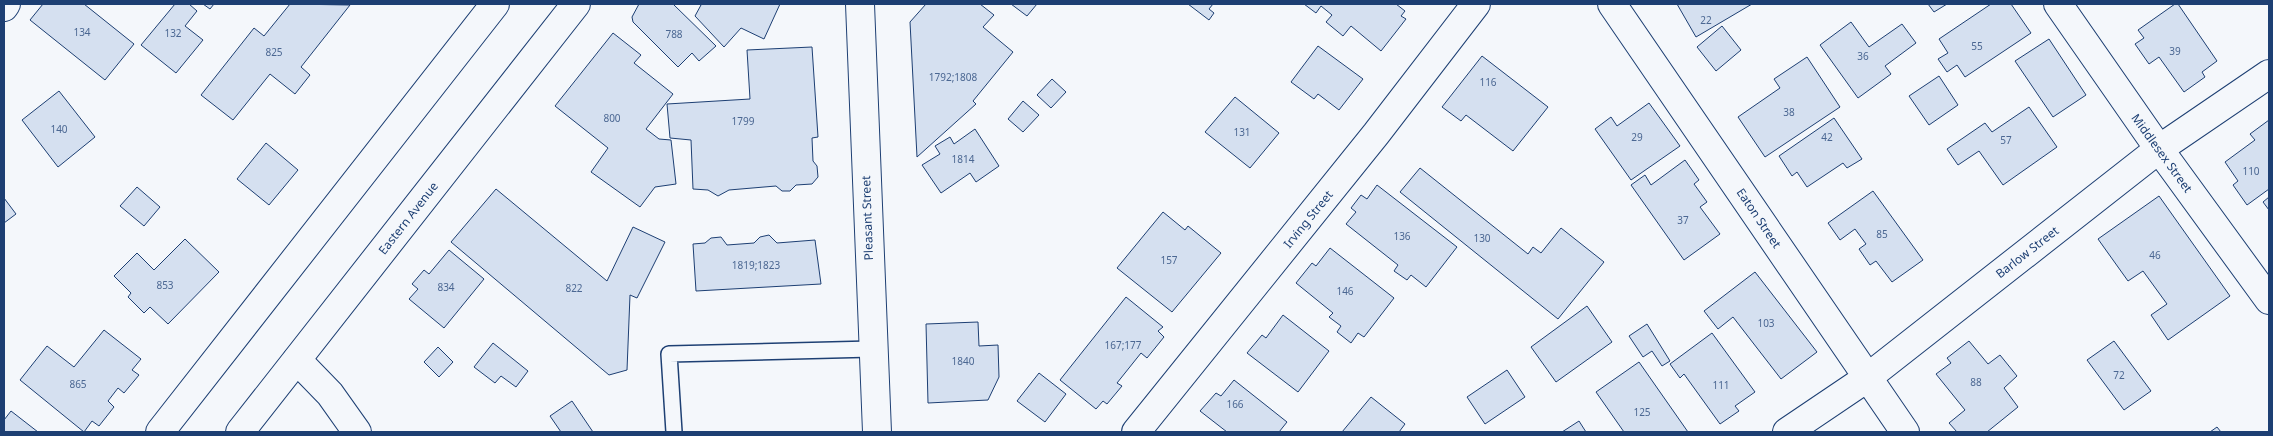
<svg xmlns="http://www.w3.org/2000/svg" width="2273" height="436" font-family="'Noto Sans',sans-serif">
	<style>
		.building { fill: #d5e0f0; stroke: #1d3f73 }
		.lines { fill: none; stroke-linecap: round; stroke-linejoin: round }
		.lane-casing { stroke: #1d3f73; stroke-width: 18 }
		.street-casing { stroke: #1d3f73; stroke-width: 30 }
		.secondary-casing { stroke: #1d3f73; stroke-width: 30 }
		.primary-casing { stroke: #1d3f73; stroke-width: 30 }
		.lane { stroke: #f4f7fb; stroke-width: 15 }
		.street { stroke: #f4f7fb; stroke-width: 28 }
		.secondary { stroke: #f4f7fb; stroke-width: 28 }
		.primary { stroke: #f4f7fb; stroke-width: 28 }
		.labels { text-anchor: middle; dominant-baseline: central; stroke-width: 4; stroke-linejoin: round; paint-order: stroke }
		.number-label { font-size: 10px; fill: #4b6792 }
		.street-label { font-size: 12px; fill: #1d3f73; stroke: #f4f7fb }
	</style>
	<rect width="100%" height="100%" fill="#f4f7fb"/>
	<!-- building -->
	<path class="building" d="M43 4H84L134 44 105 80 30 20Z
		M175 4H189L197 11 185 26 203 40 176 73 141 45Z
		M203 4H214L210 9Z
		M290 4 350 5 301 67 310 75 295 94 270 74 233 120 201 95 254 28 264 36Z
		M639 4H673L716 46 699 61 692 53 678 67 633 22 632 17Z
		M698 4H780L764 39 741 28 724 47 695 16 701 5Z
		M926 4H980L994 15 983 27 1013 52 973 101 976 104 917 157 910 22Z
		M1011 4H1037L1027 16Z
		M1188 4H1213L1209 9 1214 13 1209 20Z
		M1304 4H1396L1405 11 1401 16 1406 19 1381 51 1351 26 1343 36 1326 22 1332 15 1321 6 1316 13Z
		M1677 4H1752L1696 37Z
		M1928 4H1947L1934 12Z
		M1991 4H2011L2031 33 1965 77 1957 65 1947 72 1938 59 1948 53 1939 39Z
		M2175 4H2178L2217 61 2202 72 2205 77 2184 92 2159 57 2149 64 2135 44 2144 38 2138 30Z
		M1851 22 1869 47 1902 24 1916 43 1885 66 1891 74 1858 98 1820 45Z
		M1722 26 1741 50 1716 71 1697 47Z
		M613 33 641 55 634 63 673 94 646 129 659 139 671 140 676 184 655 187 640 207 591 172 608 148 555 106Z
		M2049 39 2086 95 2053 117 2015 61Z
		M1318 46 1363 79 1339 110 1318 94 1314 99 1291 82Z
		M812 47 818 137 812 138 813 161 817 166 818 177 812 184 796 185 790 191H782L776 186 729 190 718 196 708 190 693 189 691 140 670 138 667 104 750 99 747 50Z
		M1482 56 1548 107 1513 151 1466 115 1461 121 1442 107Z
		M1807 57 1840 107 1765 157 1738 117 1780 88 1774 79Z
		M1939 76 1958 105 1929 125 1909 96Z
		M1052 79 1066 92 1051 108 1037 95Z
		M59 91 95 137 58 167 22 120Z
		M1235 97 1279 133 1250 168 1205 132Z
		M1023 101 1039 115 1023 132 1008 119Z
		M1649 103 1680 146 1631 180 1595 129 1611 117 1617 126Z
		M2029 107 2057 147 2003 185 1979 151 1958 165 1947 149 1985 123 1992 132Z
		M1834 118 1862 159 1847 168 1843 163 1807 187 1797 172 1792 176 1779 156Z
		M2269 120V189L2247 205 2233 185 2238 181 2225 162 2255 140 2250 134Z
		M975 129 999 166 976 182 970 173 941 193 922 165 940 154 935 146 950 137 954 144Z
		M266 143 298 170 269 205 237 179Z
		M1685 160 1699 180 1694 184 1707 202 1700 207 1720 234 1684 260 1631 185 1645 175 1651 185Z
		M1420 168 1528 254 1533 247 1541 253 1561 228 1604 262 1558 319 1400 192Z
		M1377 185 1457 247 1426 287 1411 275 1407 280 1394 271 1398 265 1346 224 1356 212 1351 208 1361 195 1367 199Z
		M137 187 160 207 144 226 120 206Z
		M496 189 607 281 633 227 665 242 637 298 630 295 627 370 609 375 451 242Z
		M1873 191 1923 260 1892 282 1876 261 1870 265 1859 249 1866 244 1855 229 1840 240 1828 223Z
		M2159 196 2230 296 2168 340 2151 315 2167 304 2143 271 2128 281 2098 239Z
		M2269 197V210L2263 202Z
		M4 198 16 214 4 223Z
		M1163 212 1185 230 1188 226 1221 253 1172 312 1117 268Z
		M769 235 777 243 815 240 821 284 696 291 693 244 705 243 711 238 721 237 727 245 754 243 760 237Z
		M185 239 219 272 168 324 150 307 144 313 128 297 131 293 114 276 137 253 154 270Z
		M1330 248 1394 298 1364 337 1358 333 1351 343 1337 332 1341 326 1329 317 1333 313 1296 283 1312 263 1316 266Z
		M449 250 484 279 444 328 409 299 418 289 412 284 424 270 429 274Z
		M1755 272 1817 352 1781 379 1733 317 1718 329 1704 311Z
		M1126 297 1163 327 1158 331 1164 337 1147 358 1141 353 1117 383 1122 386 1107 404 1103 401 1096 409 1060 380Z
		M1587 306 1612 342 1556 382 1531 347Z
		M1283 315 1329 351 1298 392 1247 353 1262 335 1266 338Z
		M978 322 979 346 998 345 999 377 988 400 928 403 926 324Z
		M1647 324 1670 361 1662 366 1652 351 1643 357 1629 336Z
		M104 330 141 359 132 370 139 375 124 393 118 388 108 401 114 407 99 426 92 421 84 432 20 380 47 346 74 367Z
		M1712 333 1755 392 1735 406 1739 411 1720 424 1684 374 1680 378 1670 364Z
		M1969 341 1988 364 2000 355 2017 376 2004 388 2018 407 1987 432H1957L1949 423 1965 410 1936 374 1951 363 1947 358Z
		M2114 341 2151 391 2124 410 2087 360Z
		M493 343 528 371 516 387 501 376 495 383 474 367Z
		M438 347 453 362 439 377 424 362Z
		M1639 362 1688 432H1624L1596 392Z
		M1507 370 1525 397 1485 424 1467 397Z
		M1039 373 1066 394 1045 422 1017 401Z
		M1234 380 1287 422 1279 432H1227L1200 411 1216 393 1221 396Z
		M1371 397 1405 424 1399 432H1342Z
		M572 401 593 432H561L550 416Z
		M11 411 38 432H4V420Z
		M1579 421 1586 432H1562Z
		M2217 427 2221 432H2210Z"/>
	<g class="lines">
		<defs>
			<path id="lane" d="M674 432 669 354 872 349"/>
			<path id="street" d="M1612 4 1905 432
				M2058 4 2159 149 2269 300
				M4 7 6 4
				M297 360 330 394 357 432
				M1136 432 1376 134 1476 4
				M1787 432 1867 378 2159 149 2269 74"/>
			<path id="secondary" d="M860 4 877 432"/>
			<path id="primary" d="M160 432 495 4
				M240 432 576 4"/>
		</defs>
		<!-- lane casing -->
		<use href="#lane" class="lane-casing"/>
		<!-- street casing -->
		<use href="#street" class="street-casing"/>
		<!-- secondary casing -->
		<use href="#secondary" class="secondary-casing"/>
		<!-- primary casing -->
		<use href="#primary" class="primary-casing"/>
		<!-- lane -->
		<use href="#lane" class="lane"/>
		<!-- street -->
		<use href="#street" class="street"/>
		<!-- secondary -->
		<use href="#secondary" class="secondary"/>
		<!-- primary -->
		<use href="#primary" class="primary"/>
	</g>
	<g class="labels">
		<!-- number labels -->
		<g class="number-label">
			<text x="1706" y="20">22</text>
			<text x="82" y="32">134</text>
			<text x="173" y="33">132</text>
			<text x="674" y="34">788</text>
			<text x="1977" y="46">55</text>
			<text x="2175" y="51">39</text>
			<text x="274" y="52">825</text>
			<text x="1863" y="56">36</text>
			<text x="953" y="77">1792;1808</text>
			<text x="1488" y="82">116</text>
			<text x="1789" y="112">38</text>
			<text x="612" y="118">800</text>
			<text x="743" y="121">1799</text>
			<text x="59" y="129">140</text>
			<text x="1242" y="132">131</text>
			<text x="1637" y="137">29</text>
			<text x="1827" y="137">42</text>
			<text x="2006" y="140">57</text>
			<text x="963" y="159">1814</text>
			<text x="2251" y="171">110</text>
			<text x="1683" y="220">37</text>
			<text x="1882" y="234">85</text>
			<text x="1402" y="236">136</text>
			<text x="1482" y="238">130</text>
			<text x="2155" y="255">46</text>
			<text x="1169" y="260">157</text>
			<text x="756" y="265">1819;1823</text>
			<text x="165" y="285">853</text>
			<text x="446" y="287">834</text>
			<text x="574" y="288">822</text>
			<text x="1345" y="291">146</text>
			<text x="1766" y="323">103</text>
			<text x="1123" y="345">167;177</text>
			<text x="963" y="361">1840</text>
			<text x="2119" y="375">72</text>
			<text x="1976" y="382">88</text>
			<text x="78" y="384">865</text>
			<text x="1721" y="385">111</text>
			<text x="1235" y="404">166</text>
			<text x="1642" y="412">125</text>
		</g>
		<!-- street labels -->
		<g class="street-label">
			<text transform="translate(2162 153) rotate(54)">Middlesex Street</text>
			<text transform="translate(408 218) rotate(-52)">Eastern Avenue</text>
			<text transform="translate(867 218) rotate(-92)">Pleasant Street</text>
			<text transform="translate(1759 218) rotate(56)">Eaton Street</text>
			<text transform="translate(1308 219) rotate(-51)">Irving Street</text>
			<text transform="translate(2027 252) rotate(-38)">Barlow Street</text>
		</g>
	</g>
	<!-- border -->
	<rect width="2273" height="436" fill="none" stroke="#1d3f73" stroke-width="10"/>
</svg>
